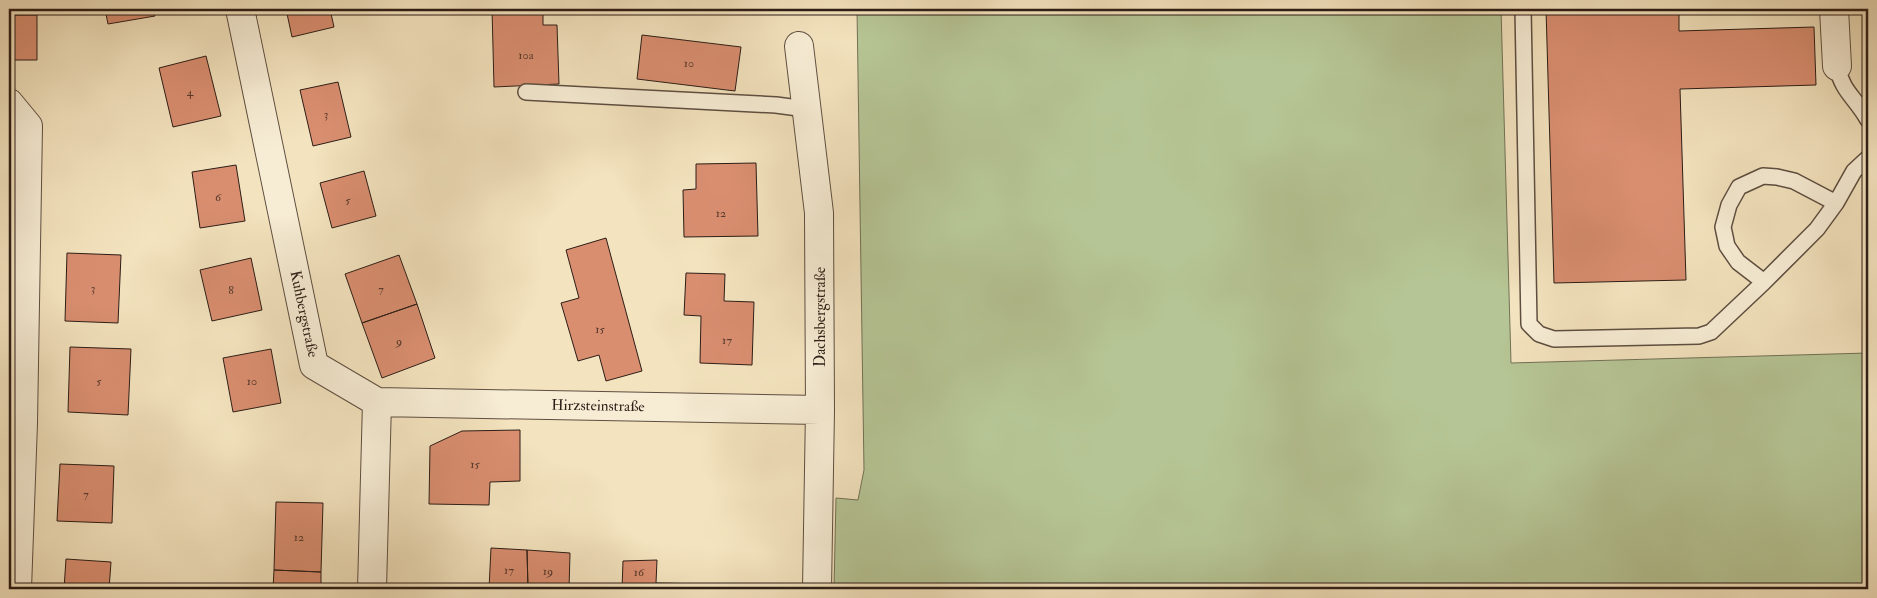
<svg xmlns="http://www.w3.org/2000/svg" width="1877" height="598" font-family="'IM FELL Double Pica',serif">
	<style>
		.green { fill: #b6c595; stroke: #717156 }
		.building { fill: #d98e70; stroke: #2c1d16 }
		.lines { fill: none; stroke-linecap: round; stroke-linejoin: round }
		.lane-casing { stroke: #5e4e40; stroke-width: 18 }
		.street-casing { stroke: #5e4e40; stroke-width: 30 }
		.lane { stroke: #f7edd5; stroke-width: 15 }
		.street { stroke: #f7edd5; stroke-width: 28 }
		.labels { text-anchor: middle; dominant-baseline: central; stroke-width: 4; stroke-linejoin: round; paint-order: stroke }
		.number-label { font-size: 12px; fill: #57392c }
		.street-label { font-size: 15px; fill: #2c1d16; stroke: #f7edd5 }
	</style>
	<rect width="100%" height="100%" fill="#f3e3be"/>
	<filter id="stains"><feTurbulence type="fractalNoise" baseFrequency=".004" numOctaves="4"/><feColorMatrix values="0 0 0 0 .2 0 0 0 0 .09 0 0 0 0 .02 0 0 0 .5 -.17"/></filter>
	<radialGradient id="worn" r=".72"><stop offset=".6" stop-color="#630" stop-opacity="0"/><stop offset="1" stop-color="#630" stop-opacity=".3"/></radialGradient>
	<!-- green -->
	<path class="green" d="M857 9H1501L1511 363 1868 353V589H834L836 498 858 500 864 470Z"/>
	<!-- building -->
	<path class="building" d="M105 9H153L155 16 108 24Z
		M286 9H330L334 27 292 37Z
		M492 9H543V25H557L559 84 494 87Z
		M1546 9H1679V31L1814 27 1816 85 1680 89 1686 280 1554 283Z
		M9 15H37V60H9Z
		M642 35 741 47 735 91 637 79Z
		M206 56 221 116 173 127 159 68Z
		M338 82 351 137 313 146 300 90Z
		M756 163 758 236 684 237 683 190 696 189V164Z
		M236 165 245 221 200 228 192 172Z
		M364 171 376 216 332 228 320 183Z
		M606 238 642 371 606 381 599 355 578 361 561 303 579 298 566 250Z
		M67 253 121 255 118 323 65 321Z
		M399 255 417 304 362 323 345 274Z
		M251 258 262 310 212 321 200 270Z
		M686 273 725 274 724 301 754 302 752 365 700 363 701 316 684 315Z
		M417 304 435 358 382 378 362 323Z
		M70 347 131 349 128 415 68 412Z
		M271 349 281 403 233 412 223 358Z
		M520 430V481L490 482 489 505 429 504 430 446 462 431Z
		M60 464 114 466 112 523 57 521Z
		M276 502 323 503 321 572 274 570Z
		M491 548 527 550 528 589H489Z
		M527 550 570 553 569 589H528Z
		M66 559 111 562 109 589H64Z
		M657 560 656 583 757 585V589H622L623 561Z
		M274 570 321 572V589H273Z"/>
	<g class="lines">
		<defs>
			<path id="lane" d="M1523 9 1529 324 1539 334 1554 339 1699 336 1711 332 1764 282
				M1837 66C1842 92 1856 98 1868 120
				M526 92 776 105 806 109
				M1836 203 1794 181 1777 177 1763 176 1739 187 1729 205 1723 227 1727 246 1738 262 1764 282 1817 229 1836 203 1854 171 1868 158"/>
			<path id="street" d="M240 9 314 365 377 402 372 589
				M1834 9 1837 66
				M799 46 819 213 820 410 817 589
				M9 103 28 126 23 423 17 589
				M377 402 820 410"/>
		</defs>
		<!-- lane casing -->
		<use href="#lane" class="lane-casing"/>
		<!-- street casing -->
		<use href="#street" class="street-casing"/>
		<!-- lane -->
		<use href="#lane" class="lane"/>
		<!-- street -->
		<use href="#street" class="street"/>
	</g>
	<g class="labels">
		<!-- number labels -->
		<g class="number-label">
			<text x="526" y="55">10a</text>
			<text x="689" y="63">10</text>
			<text x="190" y="92">4</text>
			<text x="326" y="114">3</text>
			<text x="218" y="197">6</text>
			<text x="348" y="200">5</text>
			<text x="721" y="213">12</text>
			<text x="93" y="288">3</text>
			<text x="381" y="289">7</text>
			<text x="231" y="290">8</text>
			<text x="600" y="329">15</text>
			<text x="727" y="340">17</text>
			<text x="399" y="341">9</text>
			<text x="99" y="381">5</text>
			<text x="252" y="381">10</text>
			<text x="475" y="464">15</text>
			<text x="86" y="494">7</text>
			<text x="299" y="537">12</text>
			<text x="509" y="570">17</text>
			<text x="548" y="571">19</text>
			<text x="639" y="572">16</text>
		</g>
		<!-- street labels -->
		<g class="street-label">
			<text transform="translate(304 314) rotate(78)">Kuhbergstraße</text>
			<text transform="translate(820 317) rotate(-90)">Dachsbergstraße</text>
			<text transform="translate(598 406) rotate(1)">Hirzsteinstraße</text>
		</g>
	</g>
	<!-- margin -->
	<rect width="1877" height="598" fill="none" stroke="#f3e3be" stroke-width="30"/>
	<rect x="10" y="10" width="1857" height="578" fill="none" stroke="#2c1d16" stroke-width="2.5"/>
	<rect x="15" y="15" width="1847" height="568" fill="none" stroke="#2c1d16"/>
	<rect width="100%" height="100%" filter="url(#stains)"/>
	<rect width="100%" height="100%" fill="url(#worn)"/>
</svg>
